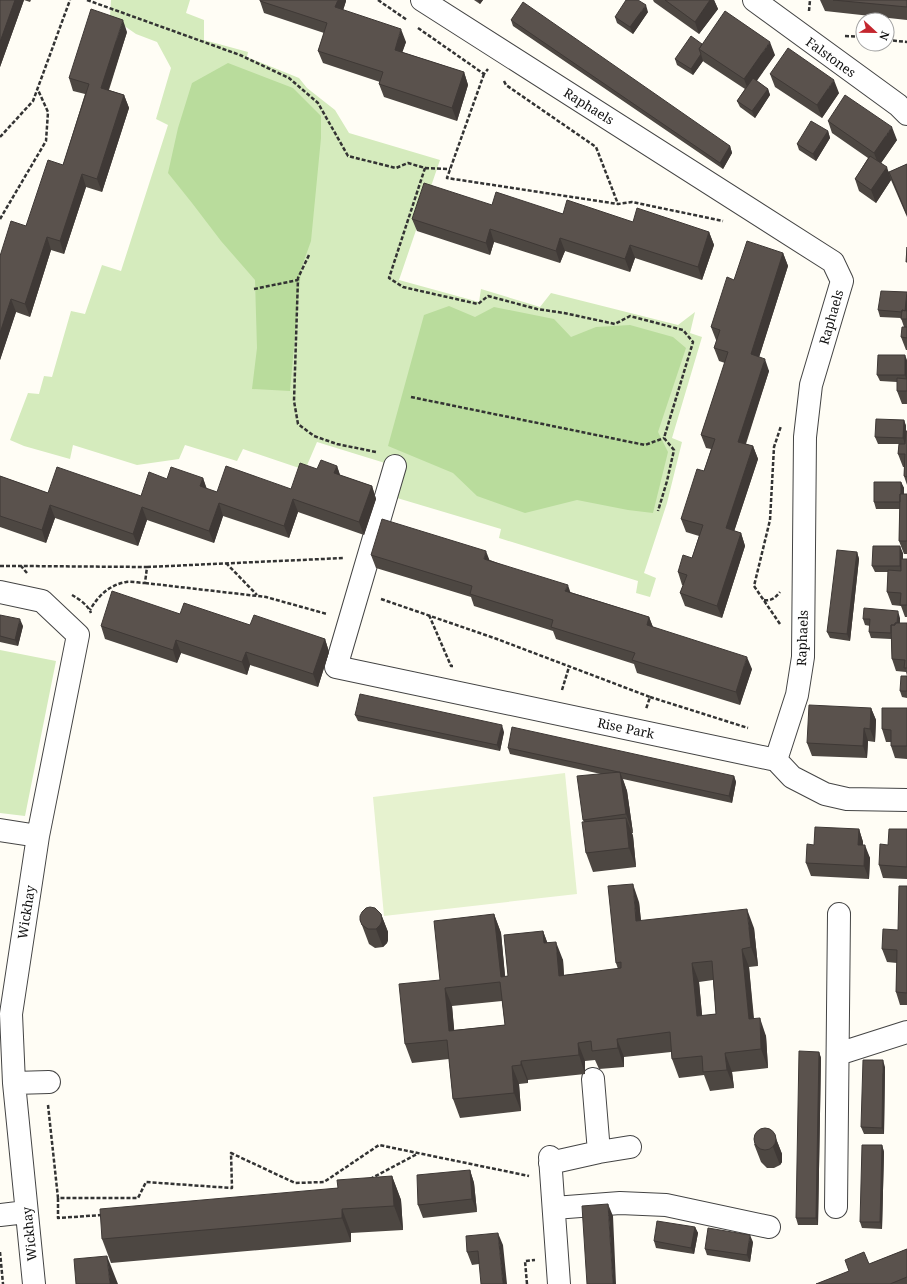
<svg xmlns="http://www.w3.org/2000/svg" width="907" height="1284" font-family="'Noto Serif',serif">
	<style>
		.green { fill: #d5ebbd }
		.forest { fill: #b9dc9c }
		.pitch { fill: #e6f2cf }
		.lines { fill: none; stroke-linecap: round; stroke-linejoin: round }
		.minor-casing { stroke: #444; stroke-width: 24 }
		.path { stroke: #333; stroke-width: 2.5; stroke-dasharray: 4 2; stroke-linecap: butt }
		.minor { stroke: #fff; stroke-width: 22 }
		.wall { fill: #4d4742; fill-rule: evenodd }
		.shaded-wall { fill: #3f3936 }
		.building { fill: #5a524d; stroke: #3f3936; fill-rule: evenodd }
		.labels { text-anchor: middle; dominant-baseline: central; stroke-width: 4; stroke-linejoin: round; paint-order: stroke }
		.street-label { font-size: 13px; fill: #111; stroke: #fff }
	</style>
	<rect width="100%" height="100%" fill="#fffdf5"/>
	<!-- green -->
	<path class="green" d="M111 0H190L186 13 204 20V40L248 52 247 57 299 78 307 88 335 110 349 133 440 160 399 280 479 302 481 289 540 307 551 293 678 325 695 312 690 333 702 337 672 438 682 442 667 503 644 573 656 578 650 597 636 593 638 581 499 538 501 529 377 492 385 463 317 442 305 470 243 449 237 461 185 445 179 459 137 465 73 445 70 459 24 446 10 440 28 393 39 394 44 376 52 377 71 311 85 314 102 265 121 271 168 125 156 119 171 68 157 42 136 34 110 16Z
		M0 650 56 661 25 816 0 813Z"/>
	<!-- forest -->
	<path class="forest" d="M228 63 293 88 321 116V138L311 241 301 269 290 391 252 389 257 348 255 280 221 241 192 203 168 173 178 128 192 83Z
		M449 306 475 317 494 307 554 319 571 337 596 327 630 325 673 337 686 348 658 432 668 452 653 513 628 510 577 500 525 513 477 496 453 473 388 446 424 315Z"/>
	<!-- pitch -->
	<path class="pitch" d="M565 773 577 894 384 916 373 797Z"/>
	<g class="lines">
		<defs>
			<path id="minor" d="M422 0 833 262 842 281 811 385 805 437 803 657 797 695 776 760
				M754 0 898 105 907 114
				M395 466 336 667 776 760 792 777 825 794 847 799 907 800
				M0 592 42 601 78 635 38 836 11 1014 14 1083 34 1284
				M0 830 38 836
				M838 1054 907 1032
				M593 1079 599 1152
				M14 1083 49 1082
				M550 1157 559 1284
				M550 1163 599 1152 630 1147
				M836 1207 839 914
				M554 1208 620 1203 666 1205 769 1227
				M0 1215 26 1212"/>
		</defs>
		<!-- minor casing -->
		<use href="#minor" class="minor-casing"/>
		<!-- path -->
		<path class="path" d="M87 0 240 55 289 78 318 103 348 156 396 168 408 163 425 168 389 278 403 287 478 304 488 296 537 309 564 313 615 324 630 316 683 330 693 342 664 438 674 450 667 481 658 511
			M378 0 407 20
			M809 11 810 0
			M418 28 484 74 488 69
			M845 36 863 37
			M887 40 907 42
			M484 74 447 178 618 204 632 202 723 221
			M504 81 506 85 596 147 618 204
			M0 137 33 101 70 0
			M425 168 450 169
			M0 219 46 141 48 112 38 90
			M309 255 298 278 294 401 298 424 314 436 337 444 376 452
			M254 289 298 280
			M411 397 645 445 664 438
			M226 563 257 595
			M0 566H21
			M147 567 344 558
			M27 573 21 566 147 567 145 583C139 583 131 581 126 582 109 585 98 596 90 610
			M145 583 266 597 327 614
			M72 595C79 599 88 605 91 613
			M381 599 497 639 650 697 646 709
			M764 600C772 601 775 598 780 592
			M429 615 451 666H453
			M780 624 754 586 770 520 774 447 781 426
			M562 690 569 667
			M650 697 748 728
			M48 1105 58 1198H138L146 1182 232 1188 231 1153 295 1183 324 1182 379 1145 529 1176
			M370 1179 419 1153
			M58 1198V1218L102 1215
			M0 1252 3 1284
			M527 1284 525 1261 535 1260"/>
		<!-- minor -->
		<use href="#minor" class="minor"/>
	</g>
	<!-- wall -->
	<path class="wall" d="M0 0H31L30 2 24 0 0 67Z
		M474 0H483L480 4Z
		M653 0H714L718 9 699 34 654 2Z
		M820 0H907V20L825 11Z
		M260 1H346L343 10 406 42 402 52 464 72 468 85 457 121 384 97 379 84 380 82 323 63 318 51 324 33 264 13Z
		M648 12 633 34 617 23 615 17Z
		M511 20 730 146 732 153 723 169 513 26Z
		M127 32 109 90 124 95 129 108 102 192 86 187 64 254 51 250 30 317 16 312 0 360V256L26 226 63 165 85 94 73 91 69 78Z
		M702 44 775 55 756 81 768 89 770 95 755 118 740 107 737 101 745 89 704 62 703 61 693 75 677 65 675 59Z
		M770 74 839 93 822 118 775 87Z
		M828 121 897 140 881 163 889 172 907 164V217L891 180 876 203 859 191 855 179 868 158 832 133Z
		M828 131 830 138 816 161 799 150 797 144Z
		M492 205 633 222 709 232 714 245 702 280 635 258 630 272 565 251 560 263 494 242 490 255 417 231 412 219Z
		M783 253 788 266 759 357 769 371 746 444 753 446 758 459 734 531 741 533 745 546 722 618 685 606 680 593 683 585H682L678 572 692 558 699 536 686 532 681 519 704 471 711 449 706 448 701 435 725 363 719 361 714 348 717 340H716L711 327 734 280Z
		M907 294V350H906L901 337 904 327 901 318 880 317 878 310Z
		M907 360V404H902L897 391V382L880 381 877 375Z
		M904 420 906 426V431H907V485L904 476V467H903L898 454 899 444H878L875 437Z
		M337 466 340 475 372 486 376 499 364 535 298 512 289 538 223 516 214 543 147 520 138 546 55 518 46 543 0 527V476L48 493 141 496 167 479 203 478 207 489 217 492 291 489 317 469Z
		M901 482 904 488V494H907V554H904L899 541 900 509H876L874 502Z
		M857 552 859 559 850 641 830 638 827 632Z
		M903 553V559H907V617H905L901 606 892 605 887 592 888 572H875L872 566Z
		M371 555 490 560 570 592 649 617 653 627 752 669 740 705 637 673 634 664 556 639 553 631 474 606 471 597 376 568Z
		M180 614 250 625 325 639 329 652 318 687 250 665 247 675 181 653 177 663 105 639 101 626Z
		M0 615 23 626 18 646 0 642Z
		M900 618V623H907V676L906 672 896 671 892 659 891 639 871 638 869 632 870 626 865 625 863 619Z
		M907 676V698L902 697 900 691Z
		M871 708 876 720 875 742 868 741 867 758 812 756 807 743Z
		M907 708V759L895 758 891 746V742H886L882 729Z
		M355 715 504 732 500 751 358 721Z
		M508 748 734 776 736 782 732 803 623 779 627 791 633 833H632L633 836 636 867 593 872 586 853 584 822 583 820 601 774 510 754Z
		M859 829 863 842V845L870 858 869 879 811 876 806 863 814 845Z
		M907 829V879L883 878 879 865 888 845Z
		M907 886V1005H900L896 992 897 963 887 962 882 949 898 930Z
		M639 902 641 921 754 928 758 966 749 967 754 1018 766 1036 768 1068 732 1072 734 1088 710 1091 704 1075 679 1078 672 1059 671 1052 624 1057V1067L599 1069 595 1060 585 1061V1074L528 1080V1083L519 1084 521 1111 460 1118 453 1099 449 1059 412 1063 405 1044 440 980 494 914 501 933 505 977 508 976 543 931 547 942 563 960 564 975 618 969 616 963ZM713 980 716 1014 702 1016 699 982ZM502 1001 505 1025 454 1030 452 1006Z
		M381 914 388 932V940L387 943 383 947 375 948 369 944 360 920Z
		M819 1052 821 1058 818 1225H798L796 1218Z
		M885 1067 884 1134H864L861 1127Z
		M775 1136 782 1154V1162L780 1165 774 1168H767L761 1162 754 1144Z
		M882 1145 884 1152 882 1229 862 1228 860 1222Z
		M470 1170 474 1183 477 1212 423 1218 418 1205Z
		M392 1176 401 1200 403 1230 351 1233V1242L111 1263 102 1239Z
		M695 1227 698 1233 694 1254 656 1248 654 1241Z
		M753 1242 750 1262 707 1255 705 1249Z
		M503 1245 479 1264 472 1265 467 1252Z
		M907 1249V1284H816L869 1264Z"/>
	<!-- shaded-wall -->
	<path class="shaded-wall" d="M15 0H24L0 67V42Z
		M338 0H346V1L340 20 335 7Z
		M478 0H483L480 4Z
		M710 0H714L718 9 699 34 695 22Z
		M646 5 648 12 633 34 630 27Z
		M123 20 127 32 105 100 101 88Z
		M401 29 406 42 399 62 395 50Z
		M770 42 775 55 749 92 744 79Z
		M701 54 703 61 693 75 691 69Z
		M464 72 468 85 457 121 452 108Z
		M834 80 839 93 822 118 817 105Z
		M768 89 770 95 755 118 752 111Z
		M124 95 129 108 102 192 97 179Z
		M892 127 897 140 879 166 874 153Z
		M828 131 830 138 816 161 813 154Z
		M730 146 732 153 723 169 720 163Z
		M887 167 891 180 876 203 871 190Z
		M82 174 86 187 64 254 60 241Z
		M490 229 494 242 490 255 486 243Z
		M709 232 714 245 702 280 698 267Z
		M47 237 51 250 30 317 25 304Z
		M560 238 565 251 560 263 556 251Z
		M630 245 635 258 630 272 625 259Z
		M783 253 788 266 756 367 751 354Z
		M907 292V318L905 312Z
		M11 299 16 312 0 360V333Z
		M905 355 907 360V382L905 375Z
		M765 359 769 371 742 454 738 442Z
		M904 420 906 426 905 444 903 438Z
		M753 446 758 459 731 541 726 528Z
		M337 466 341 478 334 473Z
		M203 478 207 491 200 486Z
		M901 482 904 488V509L901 502Z
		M372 486 376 499 364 535 359 522Z
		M293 499 298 512 289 538 284 526Z
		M219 503 223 516 214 543 209 531Z
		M50 505 55 518 46 543 42 530Z
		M142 507 147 520 138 546 133 534Z
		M741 533 745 546 722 618 717 606Z
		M900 546 903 553 902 573 900 566Z
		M486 551 491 564 484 559Z
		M857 552 859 559 850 641 847 634Z
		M568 585 572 597 565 591Z
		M898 611 900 618 899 638 897 631Z
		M649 617 654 630 647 625Z
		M20 619 23 626 18 646 15 640Z
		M325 639 329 652 318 687 313 674Z
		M176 640 181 653 177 663 173 650Z
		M246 652 250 665 247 675 242 662Z
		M747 657 752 669 740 705 736 692Z
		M871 708 876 720 875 742 870 729Z
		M502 725 504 732 500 751 497 745Z
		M864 728 868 741 867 758 863 746Z
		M620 772 627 791 633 833 626 814Z
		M734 776 736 782 732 803 729 796Z
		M626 818 633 836 636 867 629 848Z
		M859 829 863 842 862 858 858 845Z
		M865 845 870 858 869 879 864 866Z
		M633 884 639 902 643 940 636 921Z
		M747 909 754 928 758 966 751 947Z
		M381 914 388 932V940L387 943 383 947 376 929Z
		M494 914 501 933 507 996 501 977Z
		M543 931 550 950 544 943Z
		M556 942 563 960 565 994 559 976Z
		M742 949 749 967 755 1038 749 1019Z
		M692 963 699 982 704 1035 697 1016Z
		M445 988 452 1006 456 1049 449 1031Z
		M760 1018 766 1036 768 1068 761 1049Z
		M617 1039 624 1057V1067L618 1048Z
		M578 1043 585 1061V1074L579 1055Z
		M819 1052 821 1058 818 1225 816 1218Z
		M725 1053 732 1072 734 1088 727 1070Z
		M883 1060 885 1067 884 1134 882 1128Z
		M521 1061 528 1080V1083L521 1065Z
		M512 1066 519 1084 521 1111 514 1093Z
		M775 1136 782 1154V1162L780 1165 773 1147Z
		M882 1145 884 1152 882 1229 880 1222Z
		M470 1170 474 1183 477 1212 472 1199Z
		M392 1176 401 1200 403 1230 394 1206Z
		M608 1204 613 1216 616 1284H613Z
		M342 1209 351 1233V1242L342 1218Z
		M695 1227 698 1233 694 1254 691 1248Z
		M498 1233 503 1245 507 1284H503Z
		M750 1235 753 1242 750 1262 747 1255Z
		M107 1256 118 1284H110Z"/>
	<!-- building -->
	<path class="building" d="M0 0H15L0 42Z
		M260 0H338L335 7 401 29 395 50 464 72 452 108 379 84 383 72 318 51 327 23 260 1Z
		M626 0H638L646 5 630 27 615 17Z
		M665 0H710L695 22Z
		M833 0H907V7Z
		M523 2 730 146 720 163 511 20Z
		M91 9 123 20 101 88 124 95 97 179 82 174 60 241 47 237 25 304 11 299 0 333V256L11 221 26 226 48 160 63 165 89 84 69 78Z
		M725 11 770 42 744 79 699 49Z
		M691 36 702 44 699 49 701 54 691 69 675 59Z
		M788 48 834 80 817 105 770 74Z
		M753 78 768 89 752 111 737 101Z
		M845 95 892 127 874 153 828 121Z
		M811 121 828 131 813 154 797 144Z
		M870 156 887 167 871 190 855 179Z
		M907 164V215L889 172Z
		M424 183 492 205 496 192 563 214 567 200 633 222 637 208 709 232 698 267 630 245 625 259 560 238 556 251 490 229 486 243 412 219Z
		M747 241 783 253 751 354 765 359 738 442 753 446 726 528 741 533 717 606 680 593 687 575 678 572 683 555 692 558 703 525 681 519 697 469 704 471 715 439 701 435 728 352 714 348 720 330 711 327 727 277 734 280Z
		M907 247V262H906Z
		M881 291 907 292 905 311 902 310V312L878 310Z
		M902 310 907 311V319H901Z
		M902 327H907V338L901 337Z
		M878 355H905V375H877Z
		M897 378 907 379V391H897Z
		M876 419 904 420 903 438 875 437Z
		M906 431H907V477L904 476 905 454H898L899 444H905Z
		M321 460 337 466 334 473 372 486 359 522 293 499 284 526 219 503 209 531 142 507 133 534 50 505 42 530 0 516V476L48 493 57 467 141 496 149 472 167 479 171 467 203 478 200 486 217 492 226 466 291 489 300 463 317 469Z
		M874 482H901V494H900V502H874Z
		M900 494H907V541H899Z
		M382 519 486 551 484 559 568 585 565 591 649 617 647 625 747 657 736 692 632 660 635 653 551 627 553 620 470 594 472 586 371 555Z
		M873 546H900V566H872Z
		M837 550 857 552 847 634 827 632Z
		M901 559H907V605H900L901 593 887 592 888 570 901 571Z
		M112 591 180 614 184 603 250 625 254 615 325 639 313 674 246 652 242 662 176 640 173 650 101 626Z
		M864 608 898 611 897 623H895V625H891V633L869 632 870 619H863Z
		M0 615 20 619 15 640 0 636Z
		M895 623H907V668H904L905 660 892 659 891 625H895Z
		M901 676H907V691H900Z
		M360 694 502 725 497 745 355 715Z
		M809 705 871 708 870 729 864 728 863 746 807 743Z
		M882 708H907V746H891V730L882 729Z
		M512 727 734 776 729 796 508 748Z
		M620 772 626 814 583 820 577 776Z
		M626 818 629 848 586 853 582 822Z
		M815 827 859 829 858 845H865L864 866 806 863 807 844 814 845Z
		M889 829H907V867L879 865 880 844 888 845Z
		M633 884 636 921 747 909 751 947 742 949 749 1019 760 1018 761 1049 725 1053 727 1070 703 1072 702 1056 672 1059 670 1032 617 1039 618 1048 592 1051 591 1041 578 1043 579 1055 521 1061V1065L512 1066 514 1093 453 1099 447 1040 405 1044 399 984 440 980 434 921 494 914 501 977 508 976 504 935 543 931 544 943 556 942 559 976 621 968V962L616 963 608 886ZM712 961 716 1014 697 1016 692 963ZM500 982 505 1025 449 1031 445 988Z
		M899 886H907V993L896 992 897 950 882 949 883 929 898 930Z
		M370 907 375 908 381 914 382 921 380 925 376 929H368L362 925 360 920V916L362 912 366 908Z
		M799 1051 819 1052 816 1218H796Z
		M863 1060H883L882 1128 861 1127Z
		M754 1139a11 11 0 1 1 22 0a11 11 0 1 1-22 0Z
		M862 1145H882L880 1222H860Z
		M470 1170 472 1199 418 1205 417 1175Z
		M392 1176 394 1206 342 1209V1218L102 1239 100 1209 338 1188 337 1180Z
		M608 1204 613 1284H587L582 1206Z
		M657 1221 695 1227 691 1248 654 1241Z
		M708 1228 750 1235 747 1255 705 1249Z
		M498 1233 503 1284H481L478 1251 467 1252 466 1236Z
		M907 1249V1277L890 1284H816L849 1271 845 1260 864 1252 869 1264Z
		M107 1256 110 1284H76L74 1259Z"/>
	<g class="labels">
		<!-- street labels -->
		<g class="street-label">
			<text transform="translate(831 57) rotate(36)">Falstones</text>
			<text transform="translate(589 106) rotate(32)">Raphaels</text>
			<text transform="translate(831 317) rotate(-74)">Raphaels</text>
			<text transform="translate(802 638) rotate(-88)">Raphaels</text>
			<text transform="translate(626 728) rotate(12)">Rise Park</text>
			<text transform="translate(26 912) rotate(-81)">Wickhay</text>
			<text transform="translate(29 1234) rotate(-96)">Wickhay</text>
		</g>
	</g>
	<!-- north arrow -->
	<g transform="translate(875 32) rotate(112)"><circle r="19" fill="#ffffff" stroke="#a0a0a0"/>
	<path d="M0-3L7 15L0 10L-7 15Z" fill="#c4262e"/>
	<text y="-6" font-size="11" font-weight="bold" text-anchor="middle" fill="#111111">N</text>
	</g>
</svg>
